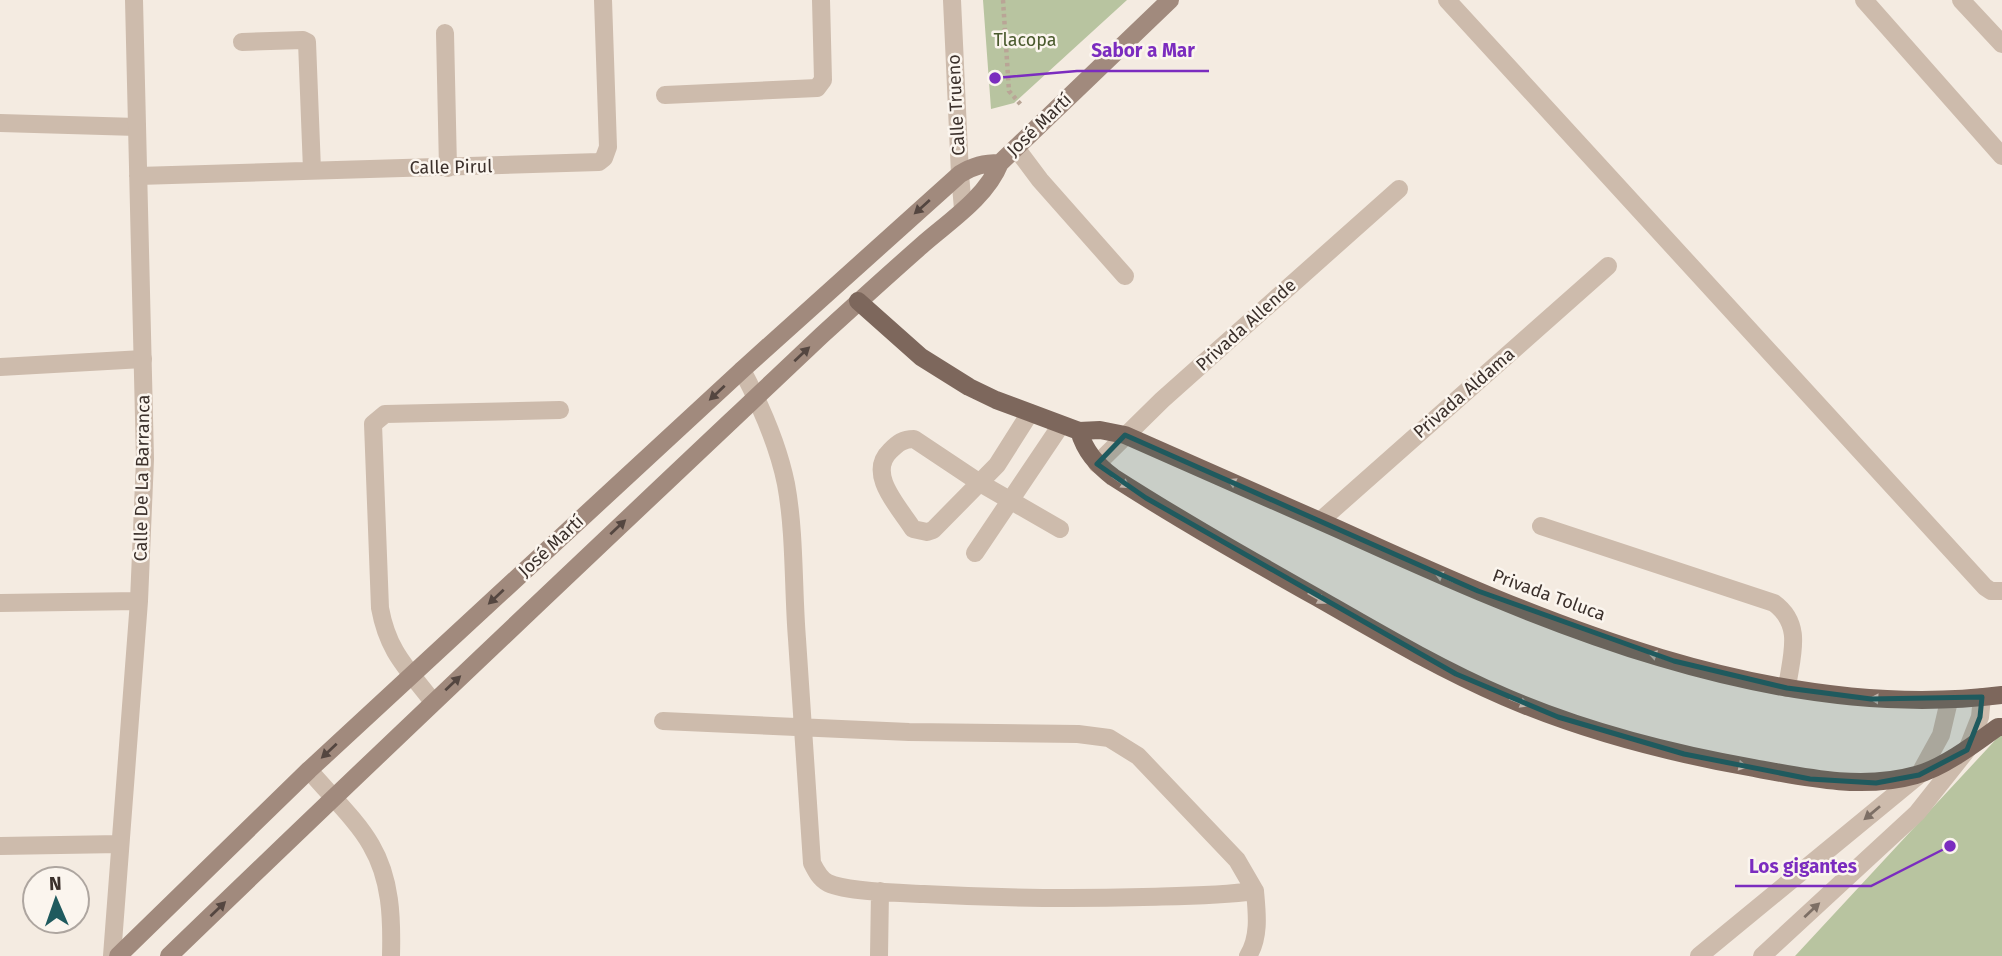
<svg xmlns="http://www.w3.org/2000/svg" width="2002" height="956" font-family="'Fira Sans',sans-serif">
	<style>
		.green { fill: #b8c4a0 }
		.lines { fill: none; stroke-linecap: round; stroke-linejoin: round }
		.path { stroke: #b9a596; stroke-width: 4.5; stroke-dasharray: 3.5 3.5; stroke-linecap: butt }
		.lane { stroke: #cdbbac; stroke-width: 18 }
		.street { stroke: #cdbbac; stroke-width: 18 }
		.secondary { stroke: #a18a7d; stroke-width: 18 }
		.primary { stroke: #7d675c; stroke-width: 18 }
		.oneway { fill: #544640 }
		.oneway2 { fill: #c2b5ac }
		.oneway3 { fill: #7d6f65 }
		.marked { fill: #1f5a5e; fill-opacity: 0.2; stroke: #1f5a5e; stroke-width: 5; stroke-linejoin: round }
		.labels { text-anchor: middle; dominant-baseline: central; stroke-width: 5; stroke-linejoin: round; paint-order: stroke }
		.park-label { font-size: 18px; fill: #4a5a2e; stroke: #fbf5ee }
		.street-label { font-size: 18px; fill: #3b302b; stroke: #fbf5ee }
		.leader { fill: none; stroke: #7b2cbf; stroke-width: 2.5 }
		.callout-dot { fill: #7b2cbf; stroke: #fbf5ee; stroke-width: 2.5 }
		.callout-label { font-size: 19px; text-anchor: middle; font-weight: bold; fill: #7b2cbf; stroke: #fbf5ee; stroke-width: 5; stroke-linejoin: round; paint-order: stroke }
	</style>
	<rect width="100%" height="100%" fill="#f4ebe1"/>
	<!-- green -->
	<path class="green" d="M983 0H1127L1014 103 991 109Z
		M2000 735H2002V956H1795Z"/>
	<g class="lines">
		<!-- path -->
		<path class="path" d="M1003 0 1009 91 1022 106"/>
		<!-- lane -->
		<path class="lane" d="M1447 0 1985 587 1991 591H2002
			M1864 0 2002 156
			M1961 0 2002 44
			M0 123 137 127
			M0 367 143 359
			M1030 413 997 465 933 530 927 532 913 529C900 508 866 474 890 451 898 443 903 439 914 439L980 483 1060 529
			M975 553 1061 425
			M663 721 909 732 1078 734 1109 738 1138 756 1237 860 1255 891C1218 896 1180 896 1143 897 1070 899 997 898 924 894 901 893 847 892 828 883 820 879 816 871 812 863 807 788 802 714 797 639 793 590 795 532 786 484 778 444 761 406 742 370
			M309 770C328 793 357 820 371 845 391 879 392 918 391 956
			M879 956 880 891
			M1248 956C1260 937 1257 913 1255 891"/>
		<!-- street -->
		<path class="street" d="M952 0 960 174 963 209
			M445 33 448 168
			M242 42 303 40 307 42 312 170
			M665 95 817 88 823 80 821 0
			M1016 148 1040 180 1125 276
			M138 176 599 162 604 158 608 147 603 0
			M1097 464 1162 400 1399 189
			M1320 521 1608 266
			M1541 526 1774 603C1804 625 1791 656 1787 688
			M0 603 139 601
			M433 702C407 668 388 652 380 608L373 424 385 414 560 410
			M0 846 120 844
			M112 956 139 601 145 459 134 0
			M1699 956 1919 775 1941 735 1949 701
			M1762 956 1917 813 1967 750 1980 717 1982 697"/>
		<!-- secondary -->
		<path class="secondary" d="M118 956 309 770 742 370 960 174C973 166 984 163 1000 163
			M169 956C385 747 604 541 822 335 855 305 888 275 921 246 948 222 986 198 1000 163L1170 0"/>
		<!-- primary -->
		<path class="primary" d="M858 301 921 357 969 387 996 400 1079 431 1100 430 1125 435C1196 466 1267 497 1338 529 1542 622 1773 724 2002 695
			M1079 431C1085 451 1096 464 1113 477 1180 520 1249 559 1318 598 1379 633 1440 669 1505 697 1584 731 1669 753 1754 768 1807 778 1863 790 1916 775 1943 768 1976 743 1998 727H2002"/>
	</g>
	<!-- one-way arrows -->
	<defs><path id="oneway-solid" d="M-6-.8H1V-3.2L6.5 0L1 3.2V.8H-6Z" transform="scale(1.75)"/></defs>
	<g class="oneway">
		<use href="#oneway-solid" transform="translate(922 207) rotate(138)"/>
		<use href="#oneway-solid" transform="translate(802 354) rotate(-43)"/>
		<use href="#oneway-solid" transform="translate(717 393) rotate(137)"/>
		<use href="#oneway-solid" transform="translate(618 527) rotate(-43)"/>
		<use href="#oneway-solid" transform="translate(496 597) rotate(137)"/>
		<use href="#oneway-solid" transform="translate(453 683) rotate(-43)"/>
		<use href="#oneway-solid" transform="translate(329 751) rotate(137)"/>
		<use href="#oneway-solid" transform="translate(218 909) rotate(-44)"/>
	</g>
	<g class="oneway2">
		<use href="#oneway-solid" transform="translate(1121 482) rotate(34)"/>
		<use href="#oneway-solid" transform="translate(1237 484) rotate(-156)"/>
		<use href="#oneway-solid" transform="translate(1444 577) rotate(-157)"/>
		<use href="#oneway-solid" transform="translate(1317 598) rotate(30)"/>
		<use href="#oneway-solid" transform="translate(1658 656) rotate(-162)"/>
		<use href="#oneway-solid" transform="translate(1880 699) rotate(-177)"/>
		<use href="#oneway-solid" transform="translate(1519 702) rotate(21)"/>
		<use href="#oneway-solid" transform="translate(1737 765) rotate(11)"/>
	</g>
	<g class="oneway3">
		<use href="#oneway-solid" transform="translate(1872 813) rotate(140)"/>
		<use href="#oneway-solid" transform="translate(1812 910) rotate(-43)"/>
	</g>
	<!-- marked area -->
	<path class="marked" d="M1125 435 1478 591 1674 661 1787 688 1871 699 1982 697 1980 717 1967 750 1919 775 1876 783 1810 779 1684 754 1558 717 1456 674 1146 498 1097 464Z"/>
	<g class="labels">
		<!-- park labels -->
		<g class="park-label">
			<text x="1025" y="40">Tlacopa</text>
		</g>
		<!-- street labels -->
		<g class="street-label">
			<text transform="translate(956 105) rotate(-93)">Calle Trueno</text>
			<text transform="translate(1039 125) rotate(-44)">José Martí</text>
			<text transform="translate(451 167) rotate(-1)">Calle Pirul</text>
			<text transform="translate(1246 325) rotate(-42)">Privada Allende</text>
			<text transform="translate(1464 393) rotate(-41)">Privada Aldama</text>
			<text transform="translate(142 478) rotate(-89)">Calle De La Barranca</text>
			<text transform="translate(551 546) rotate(-43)">José Martí</text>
			<text transform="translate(1549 595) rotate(20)">Privada Toluca</text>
		</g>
	</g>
	<!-- callouts -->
	<path class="leader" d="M995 78L1077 71H1209M1950 846L1871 886H1735"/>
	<g class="callout-dot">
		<circle cx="995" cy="78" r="7"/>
		<circle cx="1950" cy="846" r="7"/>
	</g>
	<g class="callout-label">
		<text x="1143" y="57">Sabor a Mar</text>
		<text x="1803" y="873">Los gigantes</text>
	</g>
	<!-- north arrow -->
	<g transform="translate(56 900) rotate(358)"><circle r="33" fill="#fbf5ee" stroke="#aea6a0" stroke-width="2"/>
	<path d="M0-5L12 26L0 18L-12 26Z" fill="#1f5a5e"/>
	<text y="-10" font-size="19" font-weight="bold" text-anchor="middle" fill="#3b302b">N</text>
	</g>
</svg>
